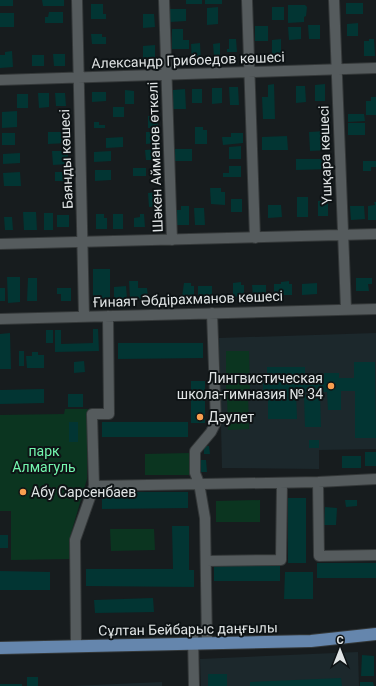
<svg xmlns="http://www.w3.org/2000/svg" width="376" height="686" font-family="Roboto,sans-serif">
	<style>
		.built { fill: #1c282c }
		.green { fill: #0b3520 }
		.building { fill: #023533 }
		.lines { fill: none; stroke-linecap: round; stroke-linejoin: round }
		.minor-casing { stroke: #343839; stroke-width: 12 }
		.major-casing { stroke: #343839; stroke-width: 14 }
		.minor { stroke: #555b5d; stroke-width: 10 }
		.major { stroke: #6586ad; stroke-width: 12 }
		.poi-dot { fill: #fa9f4f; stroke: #0e1315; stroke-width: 1.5 }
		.labels { text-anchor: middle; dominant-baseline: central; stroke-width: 4; stroke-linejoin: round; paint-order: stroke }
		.street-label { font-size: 14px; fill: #e0e4e5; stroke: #0e1315 }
		.poi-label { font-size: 14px; fill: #e0e4e5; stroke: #0e1315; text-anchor: start }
		.park-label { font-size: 14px; fill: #74f7af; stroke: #0e1315 }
	</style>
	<rect width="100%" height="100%" fill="#171c1e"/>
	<!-- built -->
	<path class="built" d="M376 333V449L319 450V469L222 468 219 338Z
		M358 652 359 686H201L200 659Z
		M162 682V686H60H71Z"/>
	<!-- green -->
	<path class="green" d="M226 351H249L250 392 226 393Z
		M248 394 249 429 228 430 227 395Z
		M65 409H88L87 479 70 537 71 559 11 560V511H0V415L64 414Z
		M189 453V475H145V454Z
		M260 500V522H216V501Z
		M110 529H154L155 550 111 551Z"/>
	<!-- building -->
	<path class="building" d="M0 0H13V6H0Z
		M42 0H64V6H43Z
		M186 0H202V4H186Z
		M205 0H222V4H205Z
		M346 3H363V14H346Z
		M91 4H103V14H106V19H91Z
		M288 5H305L307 7 306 16 304 17V22L288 23Z
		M218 7V24L207 25V8Z
		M272 7H284V20H272Z
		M170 9H186V21L170 22Z
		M49 12H63V23H45V17H48Z
		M0 13H14V27H0Z
		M143 14H154L155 27 143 28Z
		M358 23V36H347V24Z
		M308 25H320V39H309Z
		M255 26H268V41H255Z
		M288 27H301V39L289 40Z
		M172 29H183V40H189V49H172Z
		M91 34H102V37H106V44H92Z
		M229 39H236L237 52H227V49H229Z
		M281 39V59L272 60V40Z
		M369 39H374L375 56H364V41H369Z
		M200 43 201 62H192L191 44Z
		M220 43V60H211V57H214L213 44Z
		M155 45V58H143V46Z
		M12 51 13 67 0 68V55H5V52Z
		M53 54H65V66H54Z
		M32 55H44V66H32Z
		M274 84 275 119H263L262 97H268V85Z
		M325 84V101H315V85Z
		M296 86H305L306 102 296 103Z
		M229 87H238L239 105H230Z
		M212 88H222V103L212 104Z
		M185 89 186 109H173V90Z
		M192 89H202V103H192Z
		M125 90 134 91V104H125Z
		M92 92H106V101L92 102Z
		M38 93H49V107L39 108Z
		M55 93H65L66 106H56Z
		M17 94H28V108H17Z
		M371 97H376V115H366V101H371Z
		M113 107H124V117H113Z
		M17 111V127L2 128V112Z
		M348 114H364L365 121 348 122Z
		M148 116H158V128H148Z
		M94 122H99V125H105V128H94Z
		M348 123H365V135H348Z
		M195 127H203V130H207V144H195Z
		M327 131 328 150 310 151 309 132Z
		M48 132H66L67 143 48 144Z
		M146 132H158V143L146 144Z
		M2 133H15V145H2Z
		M231 133H243V143L223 145 222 137H231Z
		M287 136 288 150H262V137Z
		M123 137V147L106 148V138Z
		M241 146V159H229V147Z
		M159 149V160H146L145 150Z
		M175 149H192V161H175Z
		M52 151H68V164L53 165Z
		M111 151V161L94 162V152Z
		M20 153V163L3 164V154Z
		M296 159H329V169L296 170Z
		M363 161H376V167H371V171H363Z
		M229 166H241V177H223V173H229Z
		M133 168H146V176H133Z
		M95 170H111V180L95 181Z
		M20 172 21 186H4L3 173Z
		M55 172H68V181H55Z
		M210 188H221V192H225V205L211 204Z
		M159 192 160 206 149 207 148 193Z
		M297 197H308V217H297Z
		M231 199H242V212H231Z
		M318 201H328V216H318Z
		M374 202H376V220H368V206L375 205Z
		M268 205H281L282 217 268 218Z
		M181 206H189V225H176V210H181Z
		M350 206H364L365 219 351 220Z
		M194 208H204L205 225H195Z
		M23 212H36L37 230H24Z
		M44 213H53V230H44Z
		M96 214H104V218H107V229H96Z
		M113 214H123V229H113Z
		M140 214H144L145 227H134V218L140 217Z
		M57 215H69V227H57Z
		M4 217H12L13 230H5Z
		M93 269H110V301H93Z
		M7 277H20V302L8 303Z
		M28 278H37V301H27Z
		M356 278H372V284H368L369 291H356Z
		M129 281H138V288H147L148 298 130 299Z
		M289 281V284H292V295H274V284H281V282Z
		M241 282V285H244V296L233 297V283Z
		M184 283H191V286H194V297H182Z
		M317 283V294L302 295V284Z
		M252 285H266V296H253Z
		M126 286 127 298H114V287Z
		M198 286H212V298L198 299Z
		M0 288H5V301H0Z
		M57 288H71V301H61V294H57Z
		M93 329H98L99 351 55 352V330H61V344L93 343Z
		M46 330H53V343H46Z
		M10 333 11 369H0V334Z
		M118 343H203V358L118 359Z
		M19 351H24V366H19Z
		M32 352H38V355H44V368H27L26 356H32Z
		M84 361 85 372 74 373V362Z
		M354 362H375L376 438H355V391H341V410H328L327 392H296L297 419H268V392H263V381H267V367H305V379L324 378V373H339V378H354Z
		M191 381H205V423H191Z
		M44 389V403L0 404V390Z
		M68 394H83V407H68Z
		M304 395H320L321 427H305Z
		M69 422H78V442H69Z
		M102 422H188V437H102Z
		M309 440H319V448H309Z
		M204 446H209L210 454H204Z
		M365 452H376V466H365Z
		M342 456H361V468H342Z
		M199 460H206L207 472H199Z
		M102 492H188V508L102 509Z
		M288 498H306V563H288Z
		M345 500H357V506L346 507Z
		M325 507 337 508 336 525H324Z
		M172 526H189V570H194V587L86 586V569H173Z
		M0 535H8V548H0Z
		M317 563H376V578H317Z
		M214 564H280V581H214Z
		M0 571 50 572V590H0Z
		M285 572H313V599H284Z
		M153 598 154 612 95 613 94 600Z
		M362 655 374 656V676H361Z
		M208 674H227V686H208Z
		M27 677H38V686H27Z
		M341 678 342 686H250V682Z
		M360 682H373L374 686H360Z
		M0 684H22V686H0Z"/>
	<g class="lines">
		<defs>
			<path id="minor" d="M77 0 84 316
				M164 0 172 240
				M247 0 255 238
				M334 0 346 309
				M0 80 376 68
				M0 244 376 234
				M0 319 376 309
				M318 482 319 556 376 555
				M94 486 318 482 376 479
				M206 561 281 560 282 483
				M193 636 194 686
				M207 644 205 518 199 483 195 473V451L211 432 216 422 212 313
				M76 646 75 540 94 486 92 414H109L108 316"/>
			<path id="major" d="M0 648 311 641 376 634"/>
		</defs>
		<!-- minor casing -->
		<use href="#minor" class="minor-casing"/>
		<!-- major casing -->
		<use href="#major" class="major-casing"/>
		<!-- minor -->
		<use href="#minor" class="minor"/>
		<!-- major -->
		<use href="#major" class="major"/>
	</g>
	<!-- markers -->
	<g class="poi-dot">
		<circle cx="331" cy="386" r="4"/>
		<circle cx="200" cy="417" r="4"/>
		<circle cx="23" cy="492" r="4"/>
	</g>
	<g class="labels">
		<!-- street labels -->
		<g class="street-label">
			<text transform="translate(188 60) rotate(-2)">Александр Грибоедов көшесі</text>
			<text transform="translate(325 155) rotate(-92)">Үшқара көшесі</text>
			<text transform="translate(155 157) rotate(-92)">Шәкен Айманов өткелі</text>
			<text transform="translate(66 159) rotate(-92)">Баянды көшесі</text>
			<text transform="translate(188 299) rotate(-2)">Ғинаят Әбдірахманов көшесі</text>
			<text transform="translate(188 629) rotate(-1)">Сұлтан Бейбарыс даңғылы</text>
		</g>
		<!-- poi labels -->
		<g class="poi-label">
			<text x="323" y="378" text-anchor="end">Лингвистическая<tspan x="323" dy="16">школа-гимназия № 34</tspan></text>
			<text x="208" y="417">Дәулет</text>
			<text x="31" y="492">Абу Сарсенбаев</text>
		</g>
		<!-- park labels -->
		<g class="park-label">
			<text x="44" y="451">парк<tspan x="44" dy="16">Алмагуль</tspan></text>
		</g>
	</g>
	<!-- north arrow -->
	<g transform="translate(340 650)" stroke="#0e1315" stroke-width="3" paint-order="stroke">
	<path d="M0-3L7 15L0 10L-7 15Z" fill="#e0e4e5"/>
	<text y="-6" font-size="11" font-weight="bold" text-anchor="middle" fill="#e0e4e5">С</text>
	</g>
</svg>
